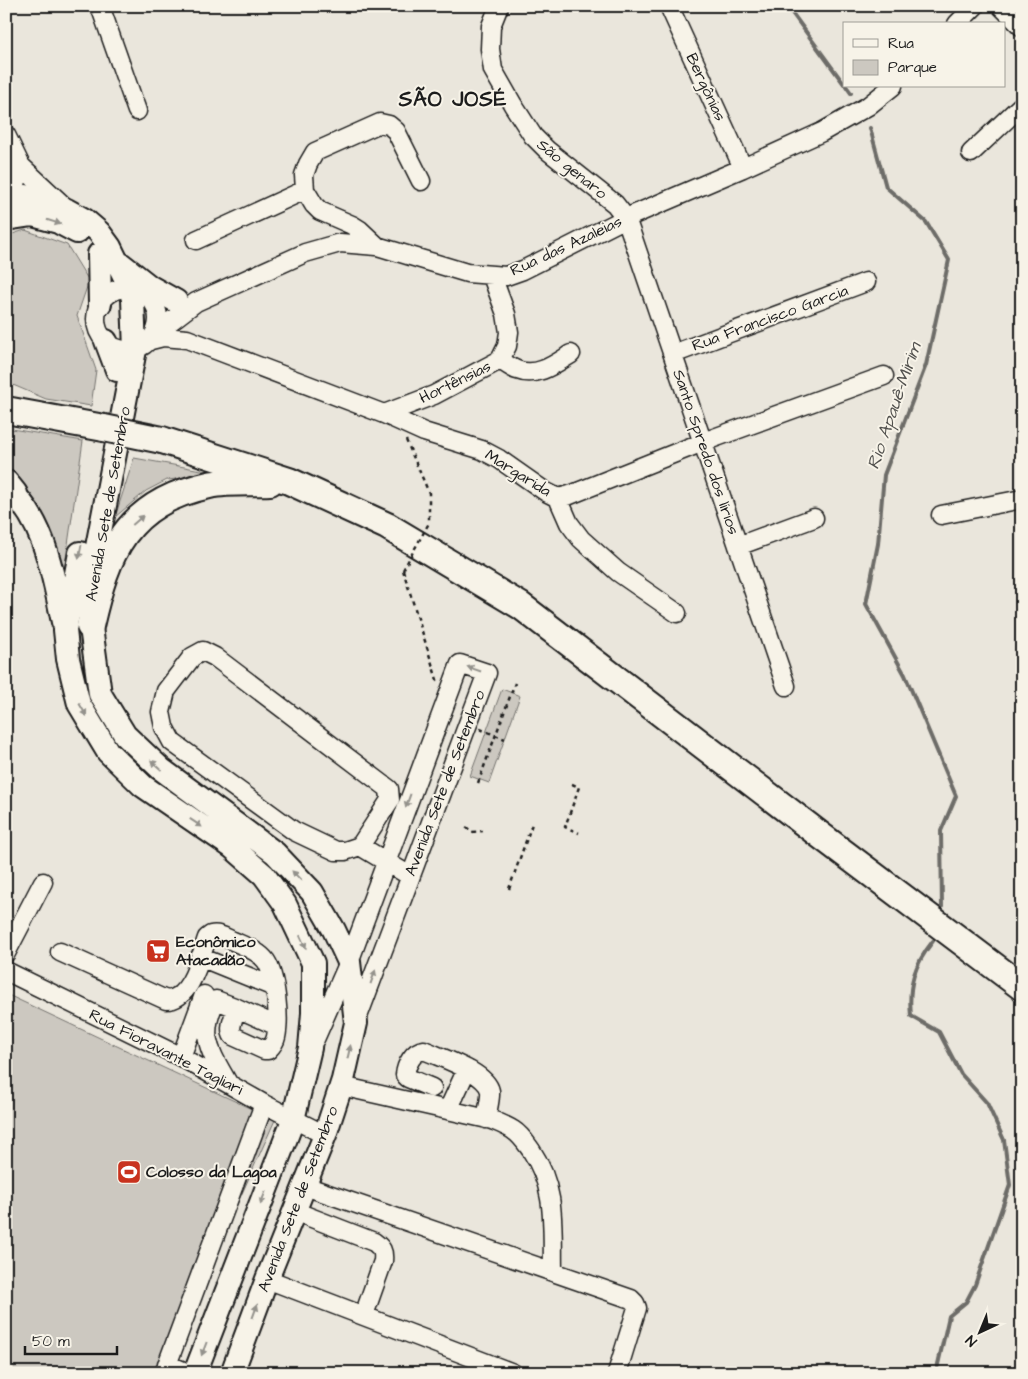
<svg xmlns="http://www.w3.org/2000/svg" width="1028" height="1379" font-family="'Architects Daughter',sans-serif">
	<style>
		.green { fill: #ccc8c0; stroke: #74726e }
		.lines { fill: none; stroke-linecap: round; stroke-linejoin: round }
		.stream { stroke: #6d6c68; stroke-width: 4 }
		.minor-casing { stroke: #1c1c1c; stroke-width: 21 }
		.major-casing { stroke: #1c1c1c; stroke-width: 26 }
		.highway-casing { stroke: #1c1c1c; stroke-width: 30 }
		.path { stroke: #1c1c1c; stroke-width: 2.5; stroke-dasharray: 4 4; stroke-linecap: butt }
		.minor { stroke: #f7f3e8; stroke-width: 18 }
		.major { stroke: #f7f3e8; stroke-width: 22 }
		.highway { stroke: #f7f3e8; stroke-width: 26 }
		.highway-bridge-casing { stroke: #1c1c1c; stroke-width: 30; stroke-linecap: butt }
		.path-bridge { stroke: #1c1c1c; stroke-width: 2.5; stroke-dasharray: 4 4; stroke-linecap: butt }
		.highway-bridge { stroke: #f7f3e8; stroke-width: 26 }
		.oneway { fill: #94928c }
		.labels { text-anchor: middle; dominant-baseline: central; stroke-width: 4; stroke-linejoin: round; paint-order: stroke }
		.street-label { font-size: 16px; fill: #1c1c1c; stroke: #f7f3e8 }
		.poi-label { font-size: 16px; font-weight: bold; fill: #1c1c1c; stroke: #f7f3e8; text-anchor: start }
		.water-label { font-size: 18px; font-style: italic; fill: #52514e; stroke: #f7f3e8 }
		.district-label { font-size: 21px; font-weight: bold; letter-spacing: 1px; fill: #1c1c1c; stroke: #f7f3e8 }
	</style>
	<rect width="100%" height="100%" fill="#eae6dc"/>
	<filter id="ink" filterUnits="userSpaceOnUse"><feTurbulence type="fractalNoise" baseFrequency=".02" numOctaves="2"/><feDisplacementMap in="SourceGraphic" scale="10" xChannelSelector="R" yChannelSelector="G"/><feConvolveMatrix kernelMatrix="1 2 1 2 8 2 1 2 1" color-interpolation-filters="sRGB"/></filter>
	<g filter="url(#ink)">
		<!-- green -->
		<path class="green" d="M25 230 67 245 89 281 77 316 96 370 91 406 46 399 6 382V236Z
			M6 428 83 441 64 572 33 503 6 472Z
			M134 458 224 474 167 480 146 491 115 517Z
			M502 689 520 696 489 783 470 776Z
			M6 994 275 1120 199 1289 174 1373H6Z"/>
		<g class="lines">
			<!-- stream -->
			<path class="stream" d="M787 6 844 84
				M846 86 851 93
				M870 128 886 187 926 222 949 260 926 365 884 475 878 544 866 604 905 675 956 796 941 831 942 907
				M933 941C914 965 908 985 911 1016L939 1032 961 1074 987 1103 1004 1140 1010 1185 975 1285 966 1302 949 1316 936 1373"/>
			<defs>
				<path id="minor" d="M100 6 137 111
					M499 6 491 26 490 49 493 70 513 105 533 136 547 150 615 204 626 218 786 686
					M669 6 743 168
					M1001 6 1022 27
					M957 24 975 6
					M6 135 21 166 65 207
					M971 153 1022 105
					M12 199 21 166
					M196 240 305 190
					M377 246 360 230 352 225 320 211 314 205 305 190 304 175 308 164 315 152 380 123 389 125 396 131 421 181
					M96 319a31 31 0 1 1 62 0a31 31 0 1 1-62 0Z
					M154 334 196 302 305 253 340 243 377 246 467 273 506 276 523 270 626 218 743 168 822 132 868 106 893 86
					M151 340 163 337 187 339 384 414 424 432 482 450 499 459 546 492 558 498 570 495 703 442 884 376
					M673 354 866 282
					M500 360C505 363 511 368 517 370 537 378 555 364 571 354
					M384 414 434 395 500 360 507 346 509 332 506 314 492 276
					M558 498 569 523 581 539 618 572 677 613
					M941 515 1022 499
					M738 546 814 518
					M203 651 215 657 389 789 390 800 360 846 345 851H336L294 831 172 742 164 727 161 712 166 691 192 657Z
					M360 846 410 876
					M60 952 166 1000C191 1000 200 958 207 938L211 935C219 933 226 938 233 941 244 946 259 951 266 961 276 976 280 1019 276 1037 275 1042 272 1046 268 1050H264L233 1036C228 1028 234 1017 237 1008L216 1000C198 1036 210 1051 228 1083
					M6 953 43 882
					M200 957 274 987
					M6 971 181 1057 264 1104 325 1135
					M237 1008 277 1026
					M315 1039 349 962 460 664 487 673 356 1022
					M181 1057 204 995
					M341 1086 492 1120C499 1123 507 1126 513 1130 521 1135 526 1143 531 1150 557 1189 552 1226 553 1271
					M432 1088 408 1078 405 1075C406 1065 413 1051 424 1050 441 1058 486 1072 490 1091 491 1099 487 1111 486 1119
					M448 1110 467 1069
					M305 1186 631 1299 635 1303 637 1308 617 1373
					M294 1211 374 1242C382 1248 384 1251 383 1261L364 1315
					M267 1279 513 1373
					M167 1364 188 1373
					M164 1373 264 1104"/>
				<path id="major" d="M6 201 26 196 67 210 85 220 99 232 110 247 130 288 133 299 135 350 91 578 88 605 100 694 125 735 161 769 275 853 312 892 334 930 349 962 356 1023 343 1080 325 1135 267 1279 232 1373
					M6 219 32 215 58 222 77 232
					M99 254 100 304
					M121 264 149 286 176 301
					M106 341 117 370
					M6 487C45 518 53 576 63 622
					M80 553 65 630 68 659 79 704 108 752 143 786 232 847 264 875 285 904 313 963V1013L310 1048 293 1120 195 1373"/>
				<path id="highway" d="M6 410 104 428
					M162 440 289 481 387 526 521 606 820 835 1022 987
					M6 484 14 494
					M90 626C107 551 126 503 209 485 228 481 251 483 270 482"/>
			</defs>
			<!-- minor casing -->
			<use href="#minor" class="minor-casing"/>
			<!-- major casing -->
			<use href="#major" class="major-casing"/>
			<!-- highway casing -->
			<use href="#highway" class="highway-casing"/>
			<!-- path -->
			<path class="path" d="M406 440 429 493V523
				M403 570 438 683
				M480 729 505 739
				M478 783 515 683
				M572 784 579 787 565 827 579 833
				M466 827 472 832 483 831
				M509 889 532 824"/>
			<!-- minor -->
			<use href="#minor" class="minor"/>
			<!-- major -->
			<use href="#major" class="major"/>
			<!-- highway -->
			<use href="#highway" class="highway"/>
			<defs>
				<path id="highway-bridge" d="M104 428 162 440"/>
			</defs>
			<!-- highway-bridge casing -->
			<use href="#highway-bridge" class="highway-bridge-casing"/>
			<!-- path-bridge -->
			<path class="path-bridge" d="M403 570 429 523"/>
			<!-- highway-bridge -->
			<use href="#highway-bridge" class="highway-bridge"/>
		</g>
		<!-- one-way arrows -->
		<defs><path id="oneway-solid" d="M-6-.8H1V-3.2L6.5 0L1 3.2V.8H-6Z" transform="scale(1.25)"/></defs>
		<g class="oneway">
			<use href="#oneway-solid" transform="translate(54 222) rotate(18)"/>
			<use href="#oneway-solid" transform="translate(138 520) rotate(-41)"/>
			<use href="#oneway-solid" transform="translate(80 552) rotate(101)"/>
			<use href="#oneway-solid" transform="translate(474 669) rotate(-161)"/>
			<use href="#oneway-solid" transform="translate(83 710) rotate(60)"/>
			<use href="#oneway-solid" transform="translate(156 765) rotate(-138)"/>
			<use href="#oneway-solid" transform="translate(408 801) rotate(110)"/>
			<use href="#oneway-solid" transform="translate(196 823) rotate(34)"/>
			<use href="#oneway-solid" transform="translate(297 876) rotate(-134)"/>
			<use href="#oneway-solid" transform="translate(303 942) rotate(65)"/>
			<use href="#oneway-solid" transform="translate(373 977) rotate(-70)"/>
			<use href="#oneway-solid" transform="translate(349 1052) rotate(-77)"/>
			<use href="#oneway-solid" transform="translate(263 1198) rotate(111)"/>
			<use href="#oneway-solid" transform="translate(255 1311) rotate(-70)"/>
			<use href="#oneway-solid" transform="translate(204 1349) rotate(111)"/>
		</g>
	</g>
	<!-- icons -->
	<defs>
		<symbol id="supermarket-square" viewBox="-11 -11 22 22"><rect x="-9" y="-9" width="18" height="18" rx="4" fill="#c8321e" stroke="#f7f3e8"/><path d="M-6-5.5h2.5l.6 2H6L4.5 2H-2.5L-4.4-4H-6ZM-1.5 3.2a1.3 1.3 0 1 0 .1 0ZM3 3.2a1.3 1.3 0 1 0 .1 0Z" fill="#fff"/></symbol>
		<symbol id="stadium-square" viewBox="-11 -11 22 22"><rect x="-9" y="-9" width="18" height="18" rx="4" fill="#c8321e" stroke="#f7f3e8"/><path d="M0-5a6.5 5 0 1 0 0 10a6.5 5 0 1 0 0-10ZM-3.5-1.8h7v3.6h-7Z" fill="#fff"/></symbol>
	</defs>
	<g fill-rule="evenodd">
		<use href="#supermarket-square" x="144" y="937" width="28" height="28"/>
		<use href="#stadium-square" x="115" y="1158" width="28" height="28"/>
	</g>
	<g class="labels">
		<!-- street labels -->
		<g class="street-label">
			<text transform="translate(706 87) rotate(65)">Bergônias</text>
			<text transform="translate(572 169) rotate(39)">São genaro</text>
			<text transform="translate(566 246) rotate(-25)">Rua das Azaleias</text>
			<text transform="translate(770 318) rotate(-20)">Rua Francisco Garcia</text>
			<text transform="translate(455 382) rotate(-26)">Hortênsias</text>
			<text transform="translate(706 452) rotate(71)">Santo Spredo dos lírios</text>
			<text transform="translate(518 473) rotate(32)">Margarida</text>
			<text transform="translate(108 504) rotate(-80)">Avenida Sete de Setembro</text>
			<text transform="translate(445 783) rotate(-69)">Avenida Sete de Setembro</text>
			<text transform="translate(166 1052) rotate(27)">Rua Fioravante Tagliari</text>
			<text transform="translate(298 1199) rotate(-69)">Avenida Sete de Setembro</text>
		</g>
		<!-- poi labels -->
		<g class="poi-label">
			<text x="176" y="942">Econômico<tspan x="176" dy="18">Atacadão</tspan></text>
			<text x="146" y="1172">Colosso da Lagoa</text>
		</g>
		<!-- water labels -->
		<g class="water-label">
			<text transform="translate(894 406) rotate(-71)">Rio Apauê-Mirim</text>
		</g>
		<!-- district labels -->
		<g class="district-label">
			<text x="453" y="99">SÃO JOSÉ</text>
		</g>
	</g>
	<!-- margin -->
	<rect width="1028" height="1379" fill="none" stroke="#f7f3e8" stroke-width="25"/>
	<rect x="12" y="12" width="1003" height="1354" fill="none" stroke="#1c1c1c" stroke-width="2" filter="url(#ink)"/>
	<!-- legend -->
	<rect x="843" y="22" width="162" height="65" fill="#f7f3e8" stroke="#9f9d96"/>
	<rect x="853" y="39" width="25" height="8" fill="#f7f3e8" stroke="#9f9d96"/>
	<text x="888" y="48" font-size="15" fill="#1c1c1c">Rua</text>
	<rect x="853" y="60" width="25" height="15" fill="#ccc8c0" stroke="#9f9d96"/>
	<text x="888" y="72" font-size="15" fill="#1c1c1c">Parque</text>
	<!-- north arrow -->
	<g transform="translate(980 1332) rotate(224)" stroke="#f7f3e8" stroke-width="4" paint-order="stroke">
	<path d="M0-4L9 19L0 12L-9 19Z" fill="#1c1c1c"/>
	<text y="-8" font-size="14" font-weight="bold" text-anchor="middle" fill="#1c1c1c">N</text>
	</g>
	<!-- scale -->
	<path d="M25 1346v8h92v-8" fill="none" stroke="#1c1c1c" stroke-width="2.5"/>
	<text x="32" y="1346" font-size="15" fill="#1c1c1c" stroke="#f7f3e8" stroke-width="4" paint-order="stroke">50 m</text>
</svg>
